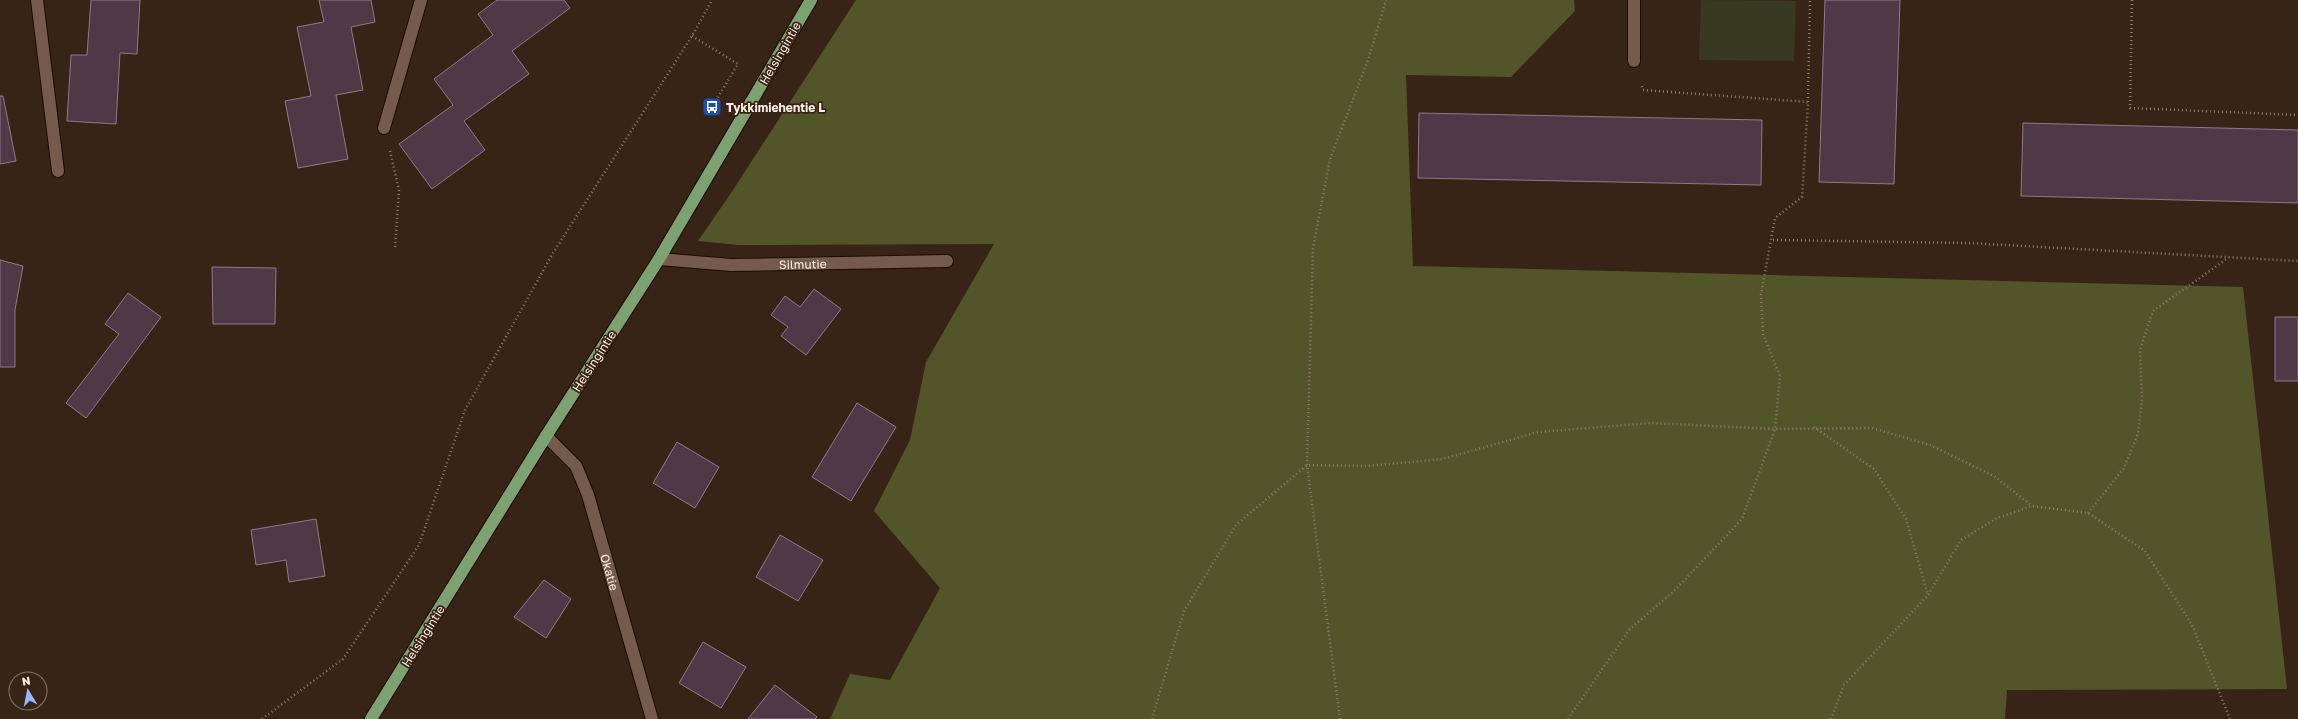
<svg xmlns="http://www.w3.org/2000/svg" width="2298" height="719" font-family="'Golos Text',sans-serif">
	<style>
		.green { fill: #373921 }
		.forest { fill: #525529 }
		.building { fill: #503947; stroke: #927887 }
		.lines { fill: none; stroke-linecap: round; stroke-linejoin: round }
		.minor-casing { stroke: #1e0b03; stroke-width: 14 }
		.major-casing { stroke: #1e0b03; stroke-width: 14 }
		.path { stroke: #907d73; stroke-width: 2.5; stroke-dasharray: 1 3; stroke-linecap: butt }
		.minor { stroke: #745b4e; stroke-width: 12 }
		.major { stroke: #7ba270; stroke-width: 12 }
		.labels { text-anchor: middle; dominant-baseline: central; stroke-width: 3.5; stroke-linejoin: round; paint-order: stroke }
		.street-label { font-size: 12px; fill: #fdeee6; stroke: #382317 }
		.poi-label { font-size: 12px; font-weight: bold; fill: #fdeee6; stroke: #382317; text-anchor: start }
	</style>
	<rect width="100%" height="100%" fill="#382317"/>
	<!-- green -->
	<path class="green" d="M1701 0 1796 1 1794 61 1699 60Z"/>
	<!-- forest -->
	<path class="forest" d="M856 0H1574L1575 11 1511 77 1406 75 1413 266 2243 287 2287 689 2007 690 2005 719H830L850 674 890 680 940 588 874 511 910 440 926 362 994 244 738 245 698 241 731 193Z"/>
	<!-- building -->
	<path class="building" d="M91 0H140L137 54 120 53 116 124 67 121 71 55H87Z
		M319 0H371L375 22 351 27 363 90 336 95 348 159 298 168 285 101 311 96 297 27 324 22Z
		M497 0H564L570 8 512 51 529 74 464 121 485 150 432 189 399 144 453 105 434 79 493 35 478 14Z
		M1825 0H1900L1894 184 1819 182Z
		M0 96H3L16 161 0 164Z
		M710 98 715 101 708 113 703 110Z
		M1419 113 1762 120 1761 185 1418 178Z
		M2023 123 2298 130V203L2021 196Z
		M0 260 23 266 15 310V367H0Z
		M212 267 276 268 275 324H213Z
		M814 289 841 309 806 355 781 336 788 327 771 315 785 296 800 307Z
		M128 293 161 317 86 418 66 403 119 334 105 324Z
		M2275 317H2298V381H2275Z
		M857 403 896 427 851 501 812 477Z
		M677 442 719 467 695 508 653 483Z
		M316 519 325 576 289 582 286 560 256 565 251 530Z
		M780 535 823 560 798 601 756 577Z
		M544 580 571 599 546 638 514 617Z
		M703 642 746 667 721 708 679 683Z
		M775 685 817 717 815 719H748Z"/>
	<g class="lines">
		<defs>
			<g id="minor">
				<path d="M37 0 58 171"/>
				<path d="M1634 0V61"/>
				<path d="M384 128 421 0"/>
				<path id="s1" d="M659 259 731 265 947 261"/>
				<path id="s2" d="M546 436 576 466 588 495 652 719"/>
			</g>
			<path id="major" d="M371 719 546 436 659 259 811 0"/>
		</defs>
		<!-- minor casing -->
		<use href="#minor" class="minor-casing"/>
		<!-- major casing -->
		<use href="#major" class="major-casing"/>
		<!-- path -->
		<path class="path" d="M2132 0 2130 108 2298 115
			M692 36 738 64 712 107
			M1808 102 1810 0
			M390 151 399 190 395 248
			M1773 240 1968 243 2298 261
			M1814 427 1874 469 1906 519 1928 595
			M2088 513 2124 468 2138 434 2142 399 2140 350 2153 311 2228 258
			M262 719 343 659 419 545 465 410 553 253 692 36 712 0
			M1152 719 1184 611 1236 525 1307 465 1367 466 1443 459 1538 432 1651 423 1775 429 1872 428 1930 445 1994 476 2032 506
			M1340 719 1307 465 1313 248 1330 159 1368 60 1386 0
			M1568 719 1629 630 1675 590 1742 519 1775 429 1780 376 1763 334 1761 294 1775 218 1802 197 1808 102 1643 90 1641 84
			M1831 719 1844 685 1928 595 1961 540 1997 518 2032 506 2088 513 2145 551 2192 625 2230 719"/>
		<!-- minor -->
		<use href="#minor" class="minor"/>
		<!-- major -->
		<use href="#major" class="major"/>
	</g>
	<!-- icons -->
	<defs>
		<symbol id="bus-square" viewBox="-11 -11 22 22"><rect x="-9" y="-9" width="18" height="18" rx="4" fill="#1a4fb4" stroke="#382317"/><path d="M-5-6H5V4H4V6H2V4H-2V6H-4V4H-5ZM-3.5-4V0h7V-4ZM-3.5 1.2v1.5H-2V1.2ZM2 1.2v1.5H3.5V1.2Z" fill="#fff"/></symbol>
	</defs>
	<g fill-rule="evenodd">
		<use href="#bus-square" x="701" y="96" width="22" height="22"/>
	</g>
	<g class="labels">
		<!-- street labels -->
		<g class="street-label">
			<text transform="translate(780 53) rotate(-60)">Helsingintie</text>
			<text stroke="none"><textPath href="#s1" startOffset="144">Silmutie</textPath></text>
			<text transform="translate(594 361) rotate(-57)">Helsingintie</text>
			<text stroke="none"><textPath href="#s2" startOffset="154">Okatie</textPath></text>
			<text transform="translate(423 636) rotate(-58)">Helsingintie</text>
		</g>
		<!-- poi labels -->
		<g class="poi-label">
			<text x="726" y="107">Tykkimiehentie L</text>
		</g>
	</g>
	<!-- north arrow -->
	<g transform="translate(28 691) rotate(350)"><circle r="19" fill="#382317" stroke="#87746a"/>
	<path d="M0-3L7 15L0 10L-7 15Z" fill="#97b6fd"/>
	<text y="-6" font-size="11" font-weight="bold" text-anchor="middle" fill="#fdeee6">N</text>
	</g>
</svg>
